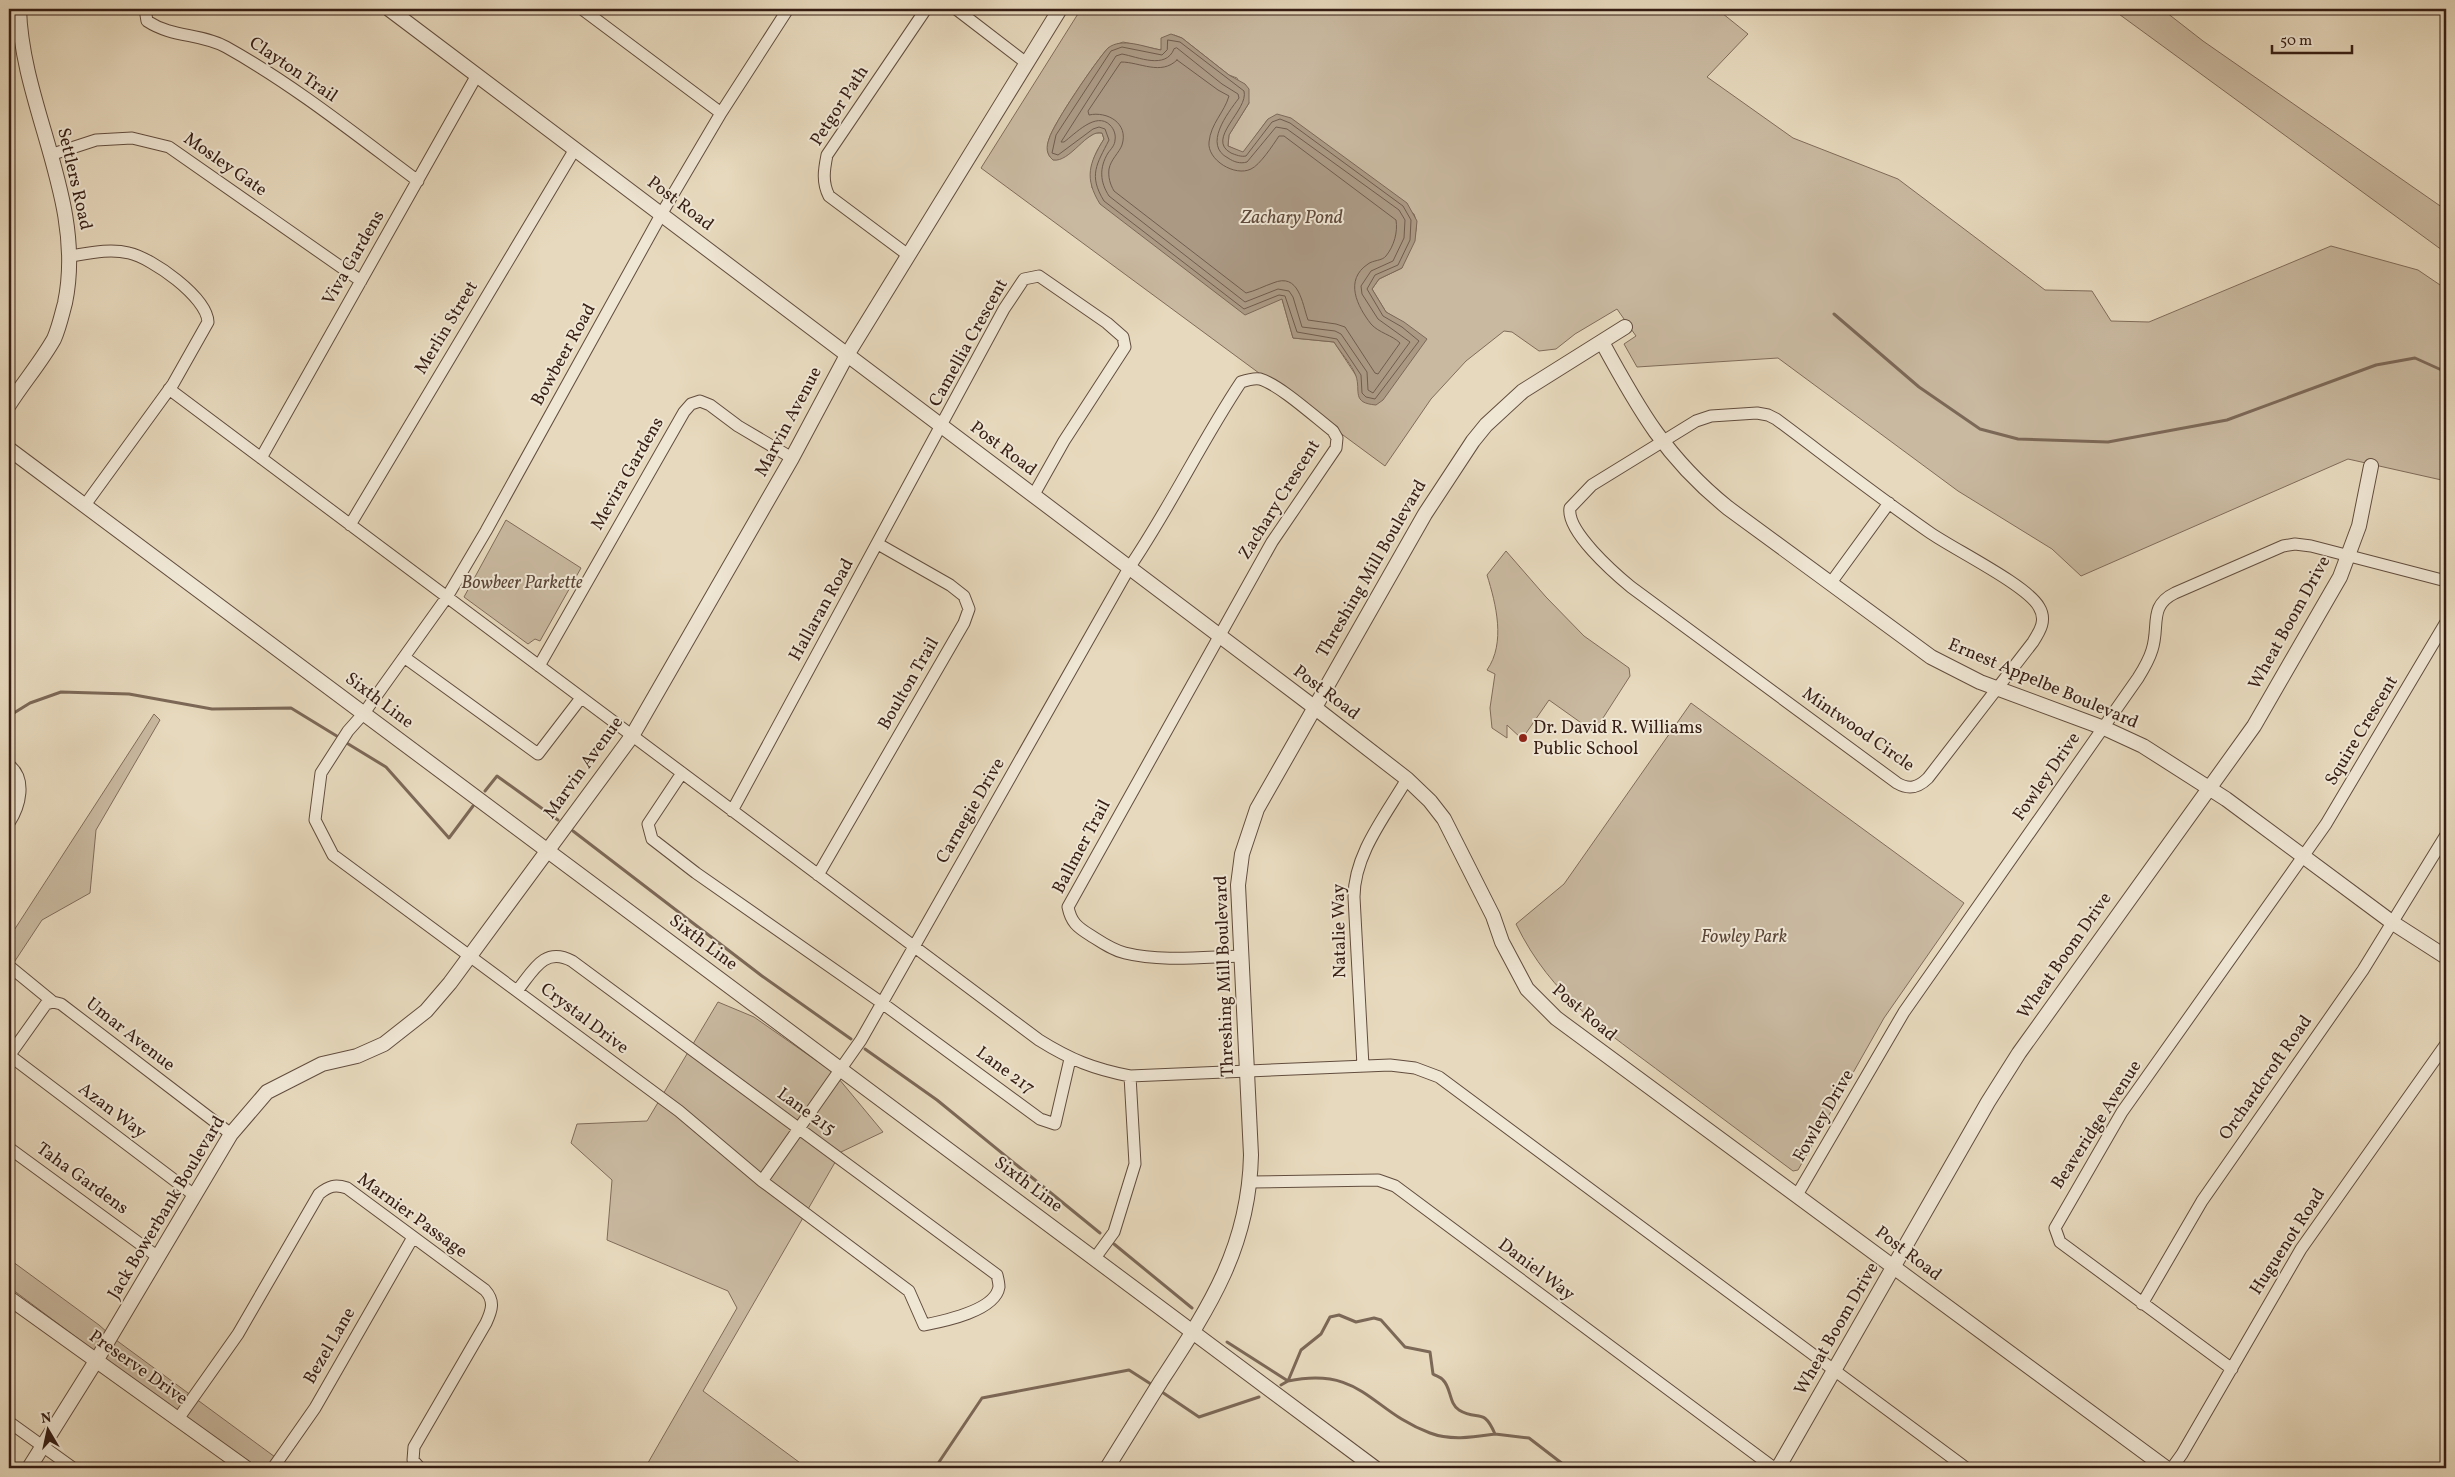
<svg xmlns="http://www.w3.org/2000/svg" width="2455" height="1477" font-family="Vollkorn,serif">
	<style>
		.green { fill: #c9b9a0; stroke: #806c5a; fill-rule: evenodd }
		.water { fill: #ab9984; stroke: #7c6857 }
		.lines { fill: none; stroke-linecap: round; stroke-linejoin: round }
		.shore { stroke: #705c4c; stroke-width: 1 }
		.stream { stroke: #7c6857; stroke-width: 3 }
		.minor-casing { stroke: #624d3e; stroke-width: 13 }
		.tertiary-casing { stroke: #624d3e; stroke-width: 16 }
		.minor { stroke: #efe6d4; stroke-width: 11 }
		.tertiary { stroke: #efe6d4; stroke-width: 14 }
		.poi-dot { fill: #8f2418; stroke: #efe6d4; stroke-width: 2 }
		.labels { text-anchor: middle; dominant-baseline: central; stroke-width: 4; stroke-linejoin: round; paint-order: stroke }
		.street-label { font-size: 18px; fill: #361e14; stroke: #efe6d4 }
		.park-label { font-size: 18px; font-style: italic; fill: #5b4537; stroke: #efe6d4 }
		.poi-label { font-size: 18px; fill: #361e14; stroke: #efe6d4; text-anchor: start }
		.water-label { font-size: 19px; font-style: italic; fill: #5f493b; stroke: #efe6d4 }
	</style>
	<rect width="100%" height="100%" fill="#e7d9bd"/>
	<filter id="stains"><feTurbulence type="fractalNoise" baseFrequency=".004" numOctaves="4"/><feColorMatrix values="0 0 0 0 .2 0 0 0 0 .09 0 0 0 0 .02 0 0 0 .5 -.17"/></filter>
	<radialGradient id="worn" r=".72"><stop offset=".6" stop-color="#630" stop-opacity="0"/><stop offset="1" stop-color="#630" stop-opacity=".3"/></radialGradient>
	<!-- green -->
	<path class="green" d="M1081 9H1717L1748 34 1707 77 1793 138 1898 179 2045 290 2092 291 2111 321 2149 322 2331 246 2418 270 2446 289V481L2348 459 2081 576 2052 549 1958 491 1778 358 1637 367 1624 344 1636 336 1617 309 1575 334 1556 349 1539 351 1512 332 1504 331 1466 361 1431 399 1385 466 981 168ZM1174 35 1182 38 1229 75 1237 78 1249 103 1229 135 1228 146 1243 153 1268 119 1414 214C1422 233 1407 250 1402 268L1379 279 1372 289 1386 312 1399 320 1357 377 1334 342 1293 338 1282 299 1092 188C1089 167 1093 156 1104 139L1102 133H1095L1053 160C1046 154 1047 147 1049 139 1053 124 1096 61 1108 48L1123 42 1161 50 1162 45Z
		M2112 9H2162L2203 41 2446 210V253Z
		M506 520 581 568 540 641 535 639 528 644 464 597Z
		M1506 551 1546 597 1584 636 1629 668 1630 676 1594 732 1549 700 1522 739 1507 725V738L1492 728 1490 708 1495 674 1487 670C1506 643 1496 604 1487 575Z
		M1691 703 1964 903 1884 1018 1798 1170 1793 1171C1751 1140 1709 1108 1667 1077 1605 1030 1552 998 1516 924L1564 884Z
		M154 714 160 720 96 830 90 893 42 920 9 970V938Z
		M718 1002 754 1017 834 1073 883 1132 841 1152 703 1391 807 1468H645L737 1308 728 1291 607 1240 612 1180 571 1143 577 1124 647 1121Z
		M9 1259 99 1325 116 1340 290 1468H258L179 1414 9 1287Z"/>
	<!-- water -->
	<path class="water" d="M1171 34 1182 38 1229 75 1245 84 1249 89V103L1229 135 1228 146 1243 152 1268 119 1277 114 1291 118 1407 203 1417 221 1415 241 1402 268 1379 279 1372 289 1386 312 1404 322 1427 339 1383 400 1376 405C1351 403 1361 391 1356 376 1352 365 1341 353 1334 342L1293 338 1282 299 1245 315 1100 204C1084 178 1089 163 1104 139L1102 133C1087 129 1070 163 1053 160 1046 154 1046 147 1049 139 1053 124 1096 61 1108 48 1122 37 1144 47 1161 50V38Z"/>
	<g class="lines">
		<!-- shore -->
		<path class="shore" d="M1168 40 1180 42 1244 91C1249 110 1205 139 1231 153 1236 155 1241 157 1246 156L1272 122 1280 119 1290 123 1403 206 1411 220 1410 240 1398 265 1375 275 1367 289 1383 316 1402 327 1419 341 1375 399 1366 397 1362 393 1361 375 1337 339 1297 332 1285 296 1279 295 1244 309 1104 201C1088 175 1097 164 1109 140L1105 129 1099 127 1093 129 1058 155 1052 153 1056 135 1111 51 1122 47 1162 55 1167 50Z
			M1177 48 1222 84 1238 94 1239 98C1227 114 1203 145 1228 158 1234 162 1240 164 1247 162L1276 127 1287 129 1399 210 1405 220 1404 238 1393 261 1371 271 1361 286 1362 294 1378 319 1410 342 1373 393 1368 390 1367 372 1341 334 1335 331 1302 327 1293 297 1289 291 1278 289 1245 302 1109 196C1100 182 1099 168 1108 153 1111 149 1115 145 1115 140 1116 135 1114 129 1110 125 1096 111 1075 134 1064 142H1061L1116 56 1122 54C1138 57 1166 70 1174 49Z
			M1177 60 1218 90 1229 96C1224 113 1211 123 1209 142 1207 160 1235 177 1251 169 1260 165 1273 145 1279 136H1284L1396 220C1398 232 1394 246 1386 256 1382 261 1373 260 1368 264 1344 280 1357 306 1371 324 1379 333 1392 335 1400 343L1378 374 1375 373 1345 327 1336 324 1308 320C1302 303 1299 272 1273 283 1264 286 1255 291 1246 293L1114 191C1110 184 1108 177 1109 169 1111 159 1119 153 1122 145 1129 123 1107 111 1089 115L1088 111 1121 62C1140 62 1161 76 1177 60Z"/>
		<!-- stream -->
		<path class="stream" d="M1834 314 1919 387 1980 429 2018 439 2108 442 2227 420 2376 365 2415 358 2446 372
			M9 716 30 703 61 692 129 694 212 709 291 708 340 738
			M345 742 386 767 449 838 473 806
			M485 791 497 776 558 820
			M573 831 762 976 851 1039
			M865 1049 937 1100 1100 1233
			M1114 1244 1192 1308
			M1227 1342 1288 1381C1363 1366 1370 1411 1430 1433 1451 1441 1474 1437 1495 1434
			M1281 1385 1288 1381 1301 1350 1321 1334 1330 1317 1339 1315 1356 1322 1374 1318 1381 1320 1405 1347 1430 1352 1433 1374C1436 1376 1441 1377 1443 1380 1451 1387 1449 1404 1459 1410 1478 1422 1483 1406 1495 1434L1529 1438 1568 1468
			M1159 1390 1199 1417 1259 1397
			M935 1468 982 1398 1129 1370 1154 1386"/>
		<defs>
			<path id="minor" d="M145 9 147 21C173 38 200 33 226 47 294 85 355 134 418 181
				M582 9 721 113
				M956 9 1025 62
				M50 155 96 140 132 138 169 147 361 281
				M908 255 829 196C822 182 824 170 827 155L926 9
				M71 256C89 253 110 248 129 253 152 258 207 297 208 322L173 384 85 505
				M169 389 1039 1040C1071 1060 1094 1069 1130 1076L1390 1065 1415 1068 1439 1077 1966 1468
				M1757 413 1768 415 1776 419C1827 457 1877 496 1929 532 1953 549 2027 585 2039 607 2047 620 2040 631 2033 642L1928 778C1918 788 1909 790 1897 783L1631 587C1614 573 1566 531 1570 508L1592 485 1696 421 1711 416Z
				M261 458 477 75
				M350 525 575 149
				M1830 584 1889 503
				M404 657 538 754 581 698
				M539 666 684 412 691 404 700 401 710 405 738 426 792 458
				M9 765C27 779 20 806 9 823
				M682 773 648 824 652 839 696 873 882 1003 1040 1119 1055 1124 1070 1059
				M732 811 1004 309 1024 279 1039 276 1107 323 1123 337 1125 347 1064 441 1033 496
				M818 875 964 623 969 609 964 596 950 585 878 544
				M9 966 53 1002 61 1004 231 1134
				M517 991C533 971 544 946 572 961L997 1275C998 1279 999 1284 999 1287 995 1311 944 1321 924 1325L909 1291 762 1181 679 1111 333 855 315 820 321 773 348 731 364 713 447 597 486 531 662 213 721 113 788 9
				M9 1055 194 1195
				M9 1056 46 1004 53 1002
				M1363 1066 1354 897C1354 854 1386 815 1407 779
				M9 1148 158 1257
				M762 1181 861 1040 1129 568C1170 508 1201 442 1241 382 1247 380 1254 378 1260 379 1280 385 1315 417 1333 431L1337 438 1336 448 1272 542 1068 907C1071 922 1077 927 1090 935 1101 942 1112 950 1125 953 1161 962 1203 957 1241 956
				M1251 1182 1378 1180 1395 1186 1774 1468
				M1797 1195 1904 1012 2138 678C2143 670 2149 660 2152 650 2160 626 2148 606 2175 593L2283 546 2295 544 2311 546 2446 581
				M1095 1258 1114 1232 1135 1164 1130 1076
				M2142 1304 2202 1201 2363 970 2446 835
				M2232 1369 2060 1242 2055 1228 2122 1112 2326 824 2446 622
				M178 1419 238 1334 319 1194C329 1186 335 1184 347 1188L485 1290C495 1301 492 1310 486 1323L414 1447 413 1460 420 1468
				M9 1422 73 1468
				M273 1468 315 1408 412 1239
				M2172 1468 2182 1454 2301 1249 2446 1044"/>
			<path id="tertiary" d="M389 9 1314 707 1407 779 1430 801 1444 819 1493 916 1502 942 1527 989 1556 1018 2166 1468
				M1602 342C1639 410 1666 458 1728 508L1931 657 1980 682 2104 728 2143 746 2226 799 2393 923 2446 957
				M9 405C23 383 41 362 54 339 59 328 62 314 65 303 86 202 22 108 19 9
				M9 449 1375 1468
				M9 1298 246 1468
				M29 1468 96 1361 231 1134 267 1092 322 1064 357 1056 384 1044 426 1011 450 983 632 736 792 458 847 355 1060 9
				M1107 1468C1125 1439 1143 1410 1161 1381 1210 1306 1249 1247 1251 1155L1238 885 1242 854 1257 809 1425 514 1473 441 1486 425 1523 391 1625 327
				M1778 1468 1988 1102 2019 1053 2254 726 2340 577 2359 526 2371 466"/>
		</defs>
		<!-- minor casing -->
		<use href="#minor" class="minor-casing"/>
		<!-- tertiary casing -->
		<use href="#tertiary" class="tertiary-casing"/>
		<!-- minor -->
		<use href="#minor" class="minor"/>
		<!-- tertiary -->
		<use href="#tertiary" class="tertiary"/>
	</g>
	<!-- markers -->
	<circle class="poi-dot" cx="1523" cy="738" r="5"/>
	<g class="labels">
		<!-- street labels -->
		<g class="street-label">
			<text transform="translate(293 70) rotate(34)">Clayton Trail</text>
			<text transform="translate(840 106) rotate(-57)">Petgor Path</text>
			<text transform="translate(225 165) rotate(35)">Mosley Gate</text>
			<text transform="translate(74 179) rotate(77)">Settlers Road</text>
			<text transform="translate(680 204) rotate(37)">Post Road</text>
			<text transform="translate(354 258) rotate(-60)">Viva Gardens</text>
			<text transform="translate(447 328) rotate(-59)">Merlin Street</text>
			<text transform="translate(969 343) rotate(-61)">Camellia Crescent</text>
			<text transform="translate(564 355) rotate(-61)">Bowbeer Road</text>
			<text transform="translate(789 422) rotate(-62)">Marvin Avenue</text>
			<text transform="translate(1003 449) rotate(37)">Post Road</text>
			<text transform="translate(628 474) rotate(-60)">Mevira Gardens</text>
			<text transform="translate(1280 500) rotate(-58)">Zachary Crescent</text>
			<text transform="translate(1372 569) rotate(-60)">Threshing Mill Boulevard</text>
			<text transform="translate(822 610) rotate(-61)">Hallaran Road</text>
			<text transform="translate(2290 623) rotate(-61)">Wheat Boom Drive</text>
			<text transform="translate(909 684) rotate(-60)">Boulton Trail</text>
			<text transform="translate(2043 684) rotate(23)">Ernest Appelbe Boulevard</text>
			<text transform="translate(1326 693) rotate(37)">Post Road</text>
			<text transform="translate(379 701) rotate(37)">Sixth Line</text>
			<text transform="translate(1858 730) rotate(35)">Mintwood Circle</text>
			<text transform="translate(2362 731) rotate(-59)">Squire Crescent</text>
			<text transform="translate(584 768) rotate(-54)">Marvin Avenue</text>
			<text transform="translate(2047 777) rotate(-55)">Fowley Drive</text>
			<text transform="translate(971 811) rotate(-60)">Carnegie Drive</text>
			<text transform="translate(1082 847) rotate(-62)">Ballmer Trail</text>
			<text transform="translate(1340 931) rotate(-91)">Natalie Way</text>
			<text transform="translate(703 943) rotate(37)">Sixth Line</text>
			<text transform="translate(2065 956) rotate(-55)">Wheat Boom Drive</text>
			<text transform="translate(1225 976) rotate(-92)">Threshing Mill Boulevard</text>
			<text transform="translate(1584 1013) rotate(40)">Post Road</text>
			<text transform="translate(584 1019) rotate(37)">Crystal Drive</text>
			<text transform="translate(130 1035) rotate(38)">Umar Avenue</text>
			<text transform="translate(1005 1071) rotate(36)">Lane 217</text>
			<text transform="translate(2266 1078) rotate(-55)">Orchardcroft Road</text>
			<text transform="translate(112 1111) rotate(37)">Azan Way</text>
			<text transform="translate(806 1112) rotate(36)">Lane 215</text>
			<text transform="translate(1824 1116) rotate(-60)">Fowley Drive</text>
			<text transform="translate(2097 1125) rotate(-57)">Beaveridge Avenue</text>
			<text transform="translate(82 1179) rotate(36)">Taha Gardens</text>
			<text transform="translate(1028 1185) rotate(37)">Sixth Line</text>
			<text transform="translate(167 1208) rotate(-59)">Jack Bowerbank Boulevard</text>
			<text transform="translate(412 1216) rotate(36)">Marnier Passage</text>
			<text transform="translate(2288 1242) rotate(-57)">Huguenot Road</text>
			<text transform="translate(1908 1254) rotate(37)">Post Road</text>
			<text transform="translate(1536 1270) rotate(37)">Daniel Way</text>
			<text transform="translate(1837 1329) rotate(-60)">Wheat Boom Drive</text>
			<text transform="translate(330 1346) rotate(-60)">Bezel Lane</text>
			<text transform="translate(138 1368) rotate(35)">Preserve Drive</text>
		</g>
		<!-- park labels -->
		<g class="park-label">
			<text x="522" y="583">Bowbeer Parkette</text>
			<text x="1744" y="937">Fowley Park</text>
		</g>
		<!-- poi labels -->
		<g class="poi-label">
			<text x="1533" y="728">Dr. David R. Williams<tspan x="1533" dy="21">Public School</tspan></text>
		</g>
		<!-- water labels -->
		<g class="water-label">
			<text x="1292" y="218">Zachary Pond</text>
		</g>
	</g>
	<!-- margin -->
	<rect width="2455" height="1477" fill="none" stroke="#e7d9bd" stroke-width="30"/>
	<rect x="10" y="10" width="2435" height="1457" fill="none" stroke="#361e14" stroke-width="2.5"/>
	<rect x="15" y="15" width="2425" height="1447" fill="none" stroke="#361e14"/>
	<!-- north arrow -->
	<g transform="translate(48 1430) rotate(351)" stroke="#efe6d4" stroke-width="4" paint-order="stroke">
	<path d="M0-4L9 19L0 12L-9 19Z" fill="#361e14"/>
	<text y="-8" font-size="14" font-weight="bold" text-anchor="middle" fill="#361e14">N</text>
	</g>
	<!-- scale -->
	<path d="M2272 45v8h80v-8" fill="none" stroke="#361e14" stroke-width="2.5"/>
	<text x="2280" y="45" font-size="15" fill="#361e14" stroke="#efe6d4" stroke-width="4" paint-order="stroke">50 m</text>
	<rect width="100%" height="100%" filter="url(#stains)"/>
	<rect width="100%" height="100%" fill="url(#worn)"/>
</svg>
